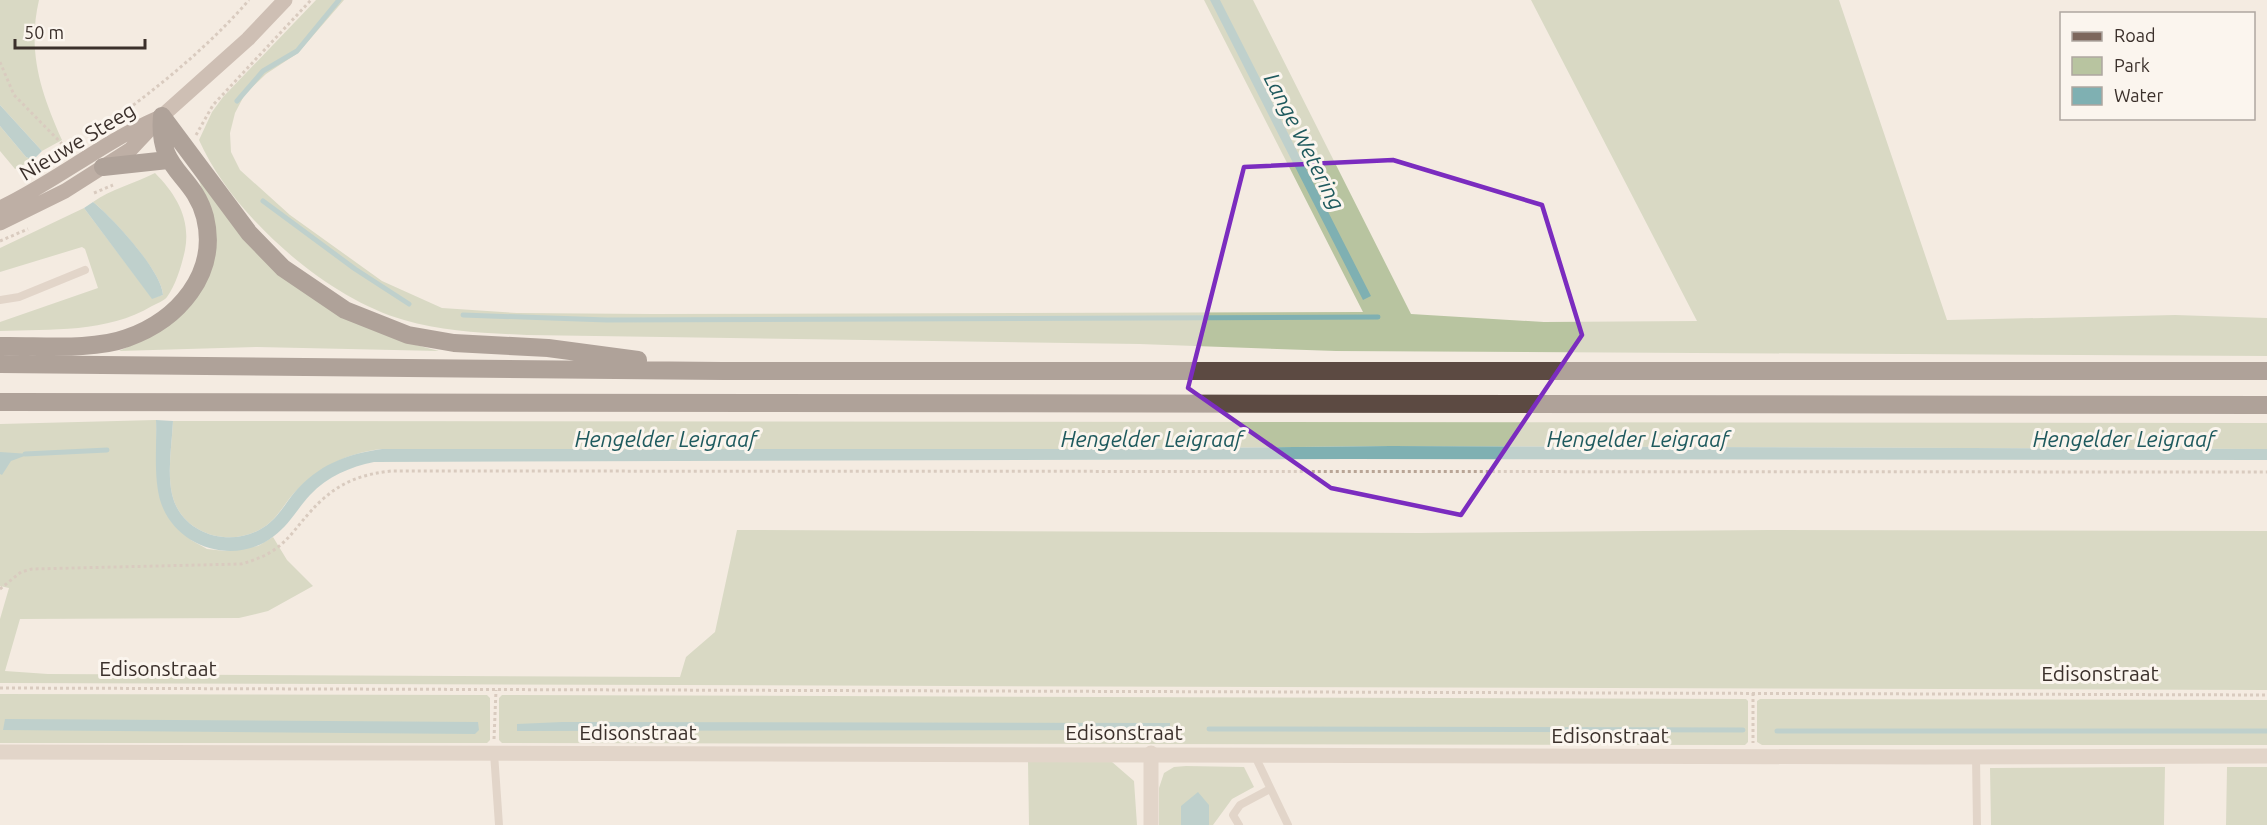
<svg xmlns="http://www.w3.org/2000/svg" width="2267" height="825" font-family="Ubuntu,sans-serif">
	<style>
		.green { fill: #b8c4a0 }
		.water { fill: #7fb0b2 }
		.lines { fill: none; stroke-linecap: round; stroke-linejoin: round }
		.stream { stroke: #7fb0b2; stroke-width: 5 }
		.path { stroke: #b9a596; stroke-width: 3; stroke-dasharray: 3 3; stroke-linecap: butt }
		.service { stroke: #cdbbac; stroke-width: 8 }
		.minor { stroke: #cdbbac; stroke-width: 15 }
		.tertiary { stroke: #cdbbac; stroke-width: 15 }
		.secondary { stroke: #a18a7d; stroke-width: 15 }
		.primary { stroke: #7d675c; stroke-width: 15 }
		.motorway { stroke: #5c4a42; stroke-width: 18 }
		.marked { fill: none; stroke: #7b2cbf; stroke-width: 4.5; stroke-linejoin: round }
		.labels { text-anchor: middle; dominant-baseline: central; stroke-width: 6; stroke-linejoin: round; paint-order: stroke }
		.street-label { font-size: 21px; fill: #3b302b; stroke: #fbf5ee }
		.water-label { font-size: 22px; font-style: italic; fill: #1f5a5e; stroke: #fbf5ee }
	</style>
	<rect width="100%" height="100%" fill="#f4ebe1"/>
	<!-- green -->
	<path class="green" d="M0 0H39C27 52 41 93 62 140L42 151 0 105Z
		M316 0H344L298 53 266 74 245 94 235 113 230 133 231 152 240 170 290 215 382 281 442 308 517 313 653 314 1363 312 1204 0H1253L1411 314 1544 322 1697 321 1531 0H1839L1947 320 2175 315 2267 318V356L1336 351 1139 344 527 335C486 333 444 332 404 320 326 298 232 215 199 140L212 112 223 97Z
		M0 126 26 157 33 160 15 169 0 151Z
		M155 173C176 194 191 219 185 250 182 264 176 285 167 297 164 301 156 304 152 306 107 333 51 329 0 331V322L98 288 85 249 82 247 0 272V248L84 208 152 298 163 295C163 273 111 216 93 202 111 189 134 184 155 173Z
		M197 175 242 236 401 341 439 351 257 347 119 351 159 332 187 310 208 206Z
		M156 420 158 488 191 540 207 549 225 551 258 546 273 537 287 560 313 586 268 611 239 618 20 619 5 671 48 674 680 677 686 657 715 632 737 530 1419 533 1768 530 2267 531V690L0 683V619L9 588 0 586V424Z
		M173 421 2267 423V449L1390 446 1099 449H382C346 453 320 467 294 493 284 504 277 519 264 527 232 549 181 535 172 494 167 471 172 444 173 421Z
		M0 694 487 695 490 698V740L487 743H0Z
		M502 695 1746 699 1748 701V742L1745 745 502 743 499 740V698Z
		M1760 699 2267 700V745H1762L1757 742V701Z
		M1028 762H1112L1134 781 1137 825H1029Z
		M1186 766 1244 767 1254 787 1232 799 1213 825H1209V805L1181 806V825H1159V788L1164 773 1174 767Z
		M2165 767 2164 825H1991L1990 768Z
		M2227 767H2267V825H2226Z"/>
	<!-- water -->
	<path class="water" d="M1210 0H1220L1371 296 1363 300Z
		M0 105 42 151 33 160 26 157 0 126Z
		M93 202C112 217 162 271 163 295L152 299 84 208Z
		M156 420 173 421C172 444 167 471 172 494 181 535 232 549 264 527 277 519 285 504 294 493 318 465 346 454 382 449H1099L1390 446 2267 449V460L1349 459 374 462C350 467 328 476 310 495 298 508 289 525 274 536 236 566 177 549 161 503 153 478 157 446 156 420Z
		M0 452 30 454 11 461 2 475 0 474Z
		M5 719 478 722 479 730 475 734 3 730Z
		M562 722 1170 723V730L517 731V724Z
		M1198 792 1209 805V825H1181V806Z"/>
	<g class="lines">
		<!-- stream -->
		<path class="stream" d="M237 101 263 71 297 51 339 0
			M263 201 355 269 409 304
			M463 315 607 320 1378 317
			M25 454 107 450
			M1209 729 1743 730
			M1777 731H2267"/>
		<!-- path -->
		<path class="path" d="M0 62 14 95 69 151
			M109 123C159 87 209 46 249 0
			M196 135 213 105 311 0
			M94 193 113 185
			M0 241 28 229
			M0 589 21 572 32 569 241 564C290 551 290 529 323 499 343 481 364 474 391 471L2267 472
			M0 688 2267 695
			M1753 693V743
			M494 739 496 690"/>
		<!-- service -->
		<path class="service" d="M0 300 19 297 85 270
			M494 753 499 825
			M1254 754 1288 825
			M1976 757 1977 825
			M1239 825 1233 815 1240 805 1270 789"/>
		<!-- minor -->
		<path class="minor" d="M1151 825V753"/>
		<!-- tertiary -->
		<path class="tertiary" d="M0 752 1924 757 2267 756"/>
		<!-- secondary -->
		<path class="secondary" d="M162 116 248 39 285 0"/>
		<!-- primary -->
		<path class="primary" d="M0 208C55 182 103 142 158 118
			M0 223 65 191 131 149 162 116"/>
		<!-- motorway -->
		<path class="motorway" d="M162 116 249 233 283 268 345 310 408 335 454 343 548 348 638 360
			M103 167 168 160
			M0 346C38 345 92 351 127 338 178 320 219 274 205 217 193 172 157 172 162 116
			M0 364 723 371H2267
			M0 402 2267 405"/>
	</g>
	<!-- marked area -->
	<path d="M0 0H2267V825H0ZM1393 160 1542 205 1582 335 1461 515 1331 488 1188 388 1244 167Z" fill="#f4ebe1" fill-opacity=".55" fill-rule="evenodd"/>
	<path class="marked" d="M1393 160 1542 205 1582 335 1461 515 1331 488 1188 388 1244 167Z"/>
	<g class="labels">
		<!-- street labels -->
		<g class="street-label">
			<text transform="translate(77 141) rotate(-31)">Nieuwe Steeg</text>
			<text x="158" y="668">Edisonstraat</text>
			<text x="2100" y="673">Edisonstraat</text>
			<text x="638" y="732">Edisonstraat</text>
			<text x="1124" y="732">Edisonstraat</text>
			<text x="1610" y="735">Edisonstraat</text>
		</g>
		<!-- water labels -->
		<g class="water-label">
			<text transform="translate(1305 141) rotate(63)">Lange Wetering</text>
			<text x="666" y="438">Hengelder Leigraaf</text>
			<text x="1152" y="438">Hengelder Leigraaf</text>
			<text x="1638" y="438">Hengelder Leigraaf</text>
			<text x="2124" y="438">Hengelder Leigraaf</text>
		</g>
	</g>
	<!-- legend -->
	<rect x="2060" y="12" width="195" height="108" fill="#fbf5ee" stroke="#aea6a0" stroke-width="1.5"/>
	<rect x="2072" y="32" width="30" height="9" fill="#7d675c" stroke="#aea6a0" stroke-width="1.5"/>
	<text x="2114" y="42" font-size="18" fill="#3b302b">Road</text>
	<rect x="2072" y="57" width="30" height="18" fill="#b8c4a0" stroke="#aea6a0" stroke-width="1.5"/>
	<text x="2114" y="72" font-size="18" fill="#3b302b">Park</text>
	<rect x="2072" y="87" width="30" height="18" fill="#7fb0b2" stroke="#aea6a0" stroke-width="1.5"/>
	<text x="2114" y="102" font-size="18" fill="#3b302b">Water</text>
	<!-- scale -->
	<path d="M15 39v9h130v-9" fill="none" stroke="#3b302b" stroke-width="3"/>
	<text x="24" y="39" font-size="18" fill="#3b302b" stroke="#fbf5ee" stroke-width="4.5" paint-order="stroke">50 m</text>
</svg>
